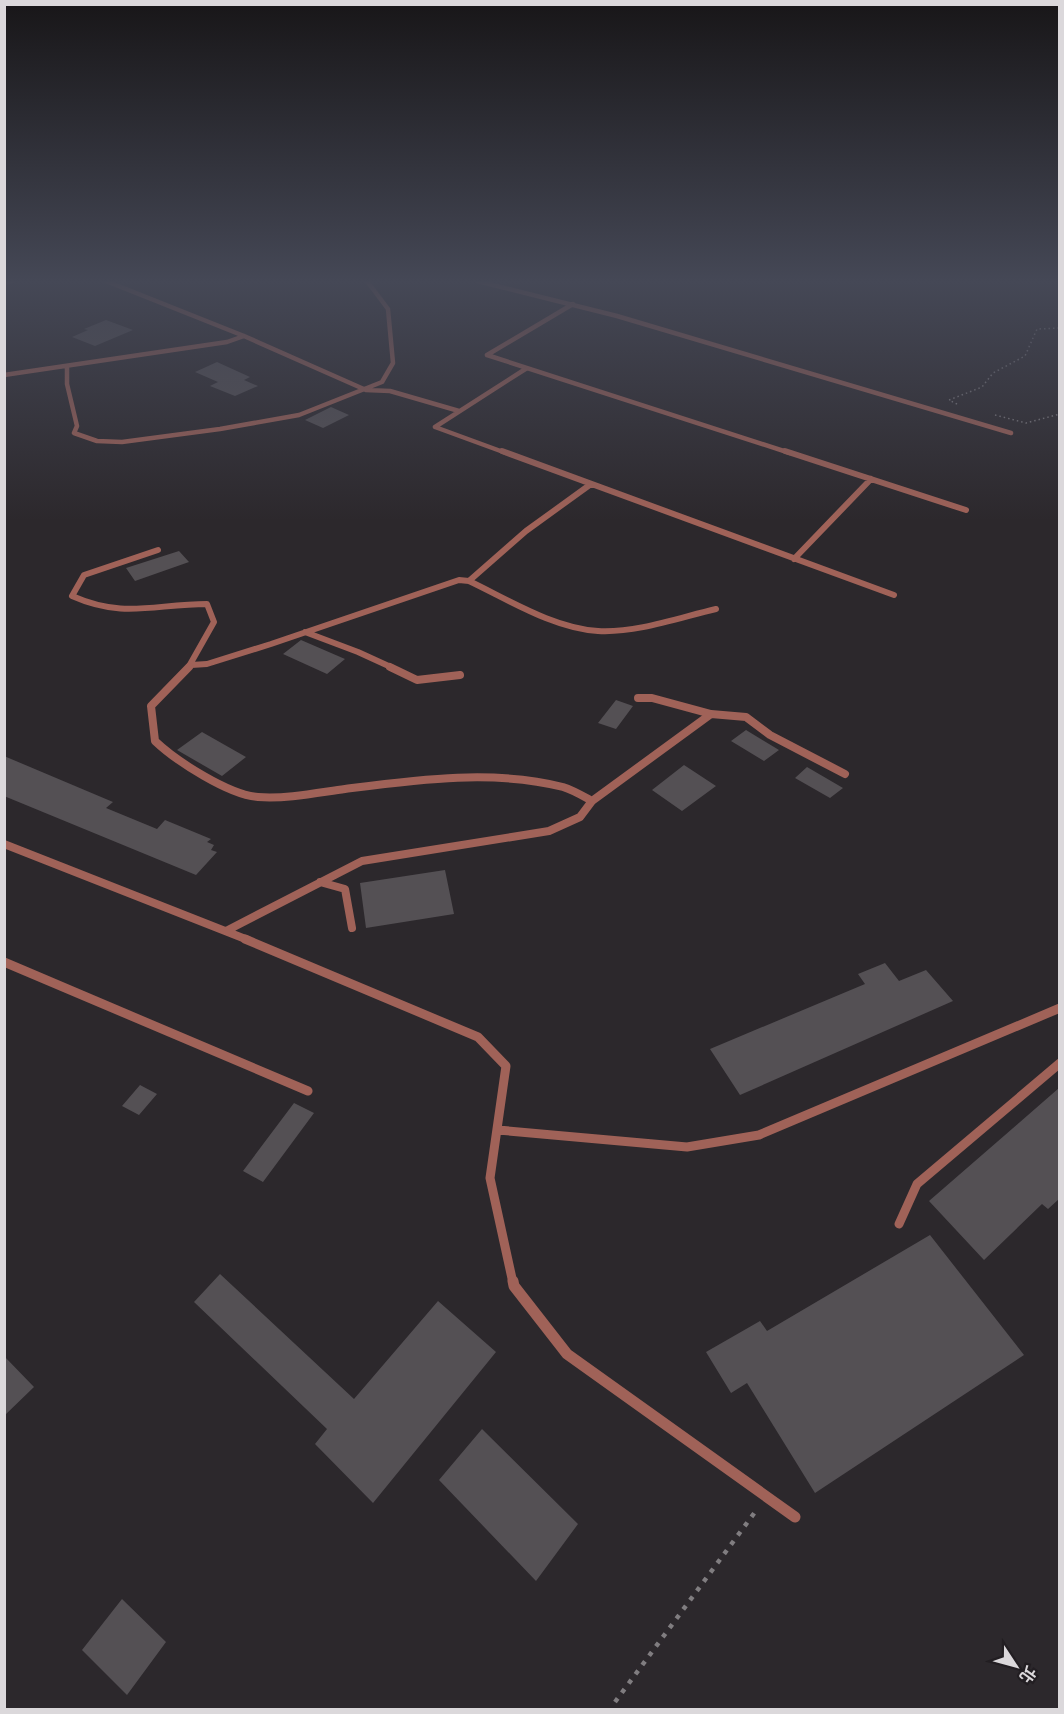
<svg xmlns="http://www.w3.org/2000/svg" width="1064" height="1714" font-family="'Crimson Pro','Noto Sans TC',serif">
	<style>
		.building { fill: #545054 }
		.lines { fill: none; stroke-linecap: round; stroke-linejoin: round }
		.path-far1 { stroke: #807d80; stroke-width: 1.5; stroke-dasharray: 1.5 3; stroke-linecap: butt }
		.path { stroke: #807d80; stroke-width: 4.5; stroke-dasharray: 4.5 7; stroke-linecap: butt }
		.lane-far4 { stroke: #a06258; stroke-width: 4.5 }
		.lane-far3 { stroke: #a06258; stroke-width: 6 }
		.lane-far2 { stroke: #a06258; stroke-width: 8 }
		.lane-far1 { stroke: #a06258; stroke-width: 9 }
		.lane { stroke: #a06258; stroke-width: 11 }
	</style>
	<rect width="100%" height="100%" fill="#2c282c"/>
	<!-- building -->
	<path class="building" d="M106 320 133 330 95 346 72 337 88 330 84 329Z
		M217 362 250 377 244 380 258 386 235 396 210 386 218 382 195 372Z
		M331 407 349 415 323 428 305 420Z
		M179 551 189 562 135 581 126 568Z
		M301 640 345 659 327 674 283 654Z
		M616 700 633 706 616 729 598 723Z
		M746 730 779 750 764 761 731 741Z
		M202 732 246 757 222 776 177 750Z
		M4 756 113 802 106 808 157 829 165 820 211 839 207 842 214 845 211 850 217 852 196 875 4 796Z
		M684 765 716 786 682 811 652 790Z
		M807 767 843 788 830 798 795 778Z
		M445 870 454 914 366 928 360 883Z
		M885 963 899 981 926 970 953 1001 740 1095 710 1049 865 984 858 974Z
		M140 1085 157 1094 139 1115 122 1106Z
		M1059 1088V1199L1048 1209 1042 1204 984 1260 929 1201Z
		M294 1103 314 1113 263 1182 243 1171Z
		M930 1235 1024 1355 815 1493 747 1383 731 1393 706 1352 760 1321 767 1331Z
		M220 1274 354 1399 438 1301 496 1352 373 1503 315 1444 327 1429 194 1302Z
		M4 1356 34 1387 4 1416Z
		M482 1429 578 1524 536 1581 439 1480Z
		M122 1599 166 1642 127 1695 82 1650Z"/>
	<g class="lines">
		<!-- path-far1 -->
		<path class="path-far1" d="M957 404 949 400 982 387 993 373 1025 356 1037 329 1060 328
			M995 415 1026 423 1060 414"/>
		<!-- path -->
		<path class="path" d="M615 1702 758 1508"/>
		<!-- lane-far4 -->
		<path class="lane-far4" d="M106 281 244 336 366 390 390 391 459 411
			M477 281 617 316 1011 433
			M4 283 12 281
			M487 355 790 453
			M487 355 573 304
			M67 366V384L77 426 74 433 97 441 122 442 220 429 299 415 382 382 393 363 388 309 367 281
			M4 375 227 342 244 336
			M435 427 506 453
			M435 427 527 368"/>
		<!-- lane-far3 -->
		<path class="lane-far3" d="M502 451 894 595
			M785 451 966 510
			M158 550 84 575 72 596C124 619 154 604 207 604L214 622 188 668
			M794 559 871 479
			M469 581 526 531 591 484
			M305 632 358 652 393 668
			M191 665 207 664 271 644 459 580 469 581C509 600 553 628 598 631 637 633 678 618 716 609"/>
		<!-- lane-far2 -->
		<path class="lane-far2" d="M189 667 151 706 155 741C176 761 229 795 258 797 287 799 316 793 345 789 415 780 493 769 563 787 573 790 583 796 592 801L580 817 549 831 362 861 226 931
			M390 667 417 680 460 675
			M638 698H652L711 714
			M592 801 711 714 746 717 770 735 845 774
			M4 844 248 940
			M320 882 345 889 352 928"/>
		<!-- lane-far1 -->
		<path class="lane-far1" d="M245 939 478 1037 506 1066 490 1178 513 1283
			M4 962 308 1091
			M498 1130 687 1147 759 1135 1060 1008
			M899 1224 917 1184 1060 1063"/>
		<!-- lane -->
		<path class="lane" d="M513 1281 514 1286 567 1354 795 1517"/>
	</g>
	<!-- sky -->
	<linearGradient id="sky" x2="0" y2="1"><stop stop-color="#181618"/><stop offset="0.54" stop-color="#454856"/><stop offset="1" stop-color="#454856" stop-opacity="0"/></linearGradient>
	<rect width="1064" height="521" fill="url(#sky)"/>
	<!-- border -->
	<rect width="1064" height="1714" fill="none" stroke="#dbd8db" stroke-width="12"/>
	<!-- north arrow -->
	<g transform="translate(1016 1666) rotate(126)" stroke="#221e22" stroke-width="4.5" paint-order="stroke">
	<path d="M0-4.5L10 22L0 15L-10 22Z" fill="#dbd8db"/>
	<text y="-9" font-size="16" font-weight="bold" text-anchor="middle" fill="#dbd8db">北</text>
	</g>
</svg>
